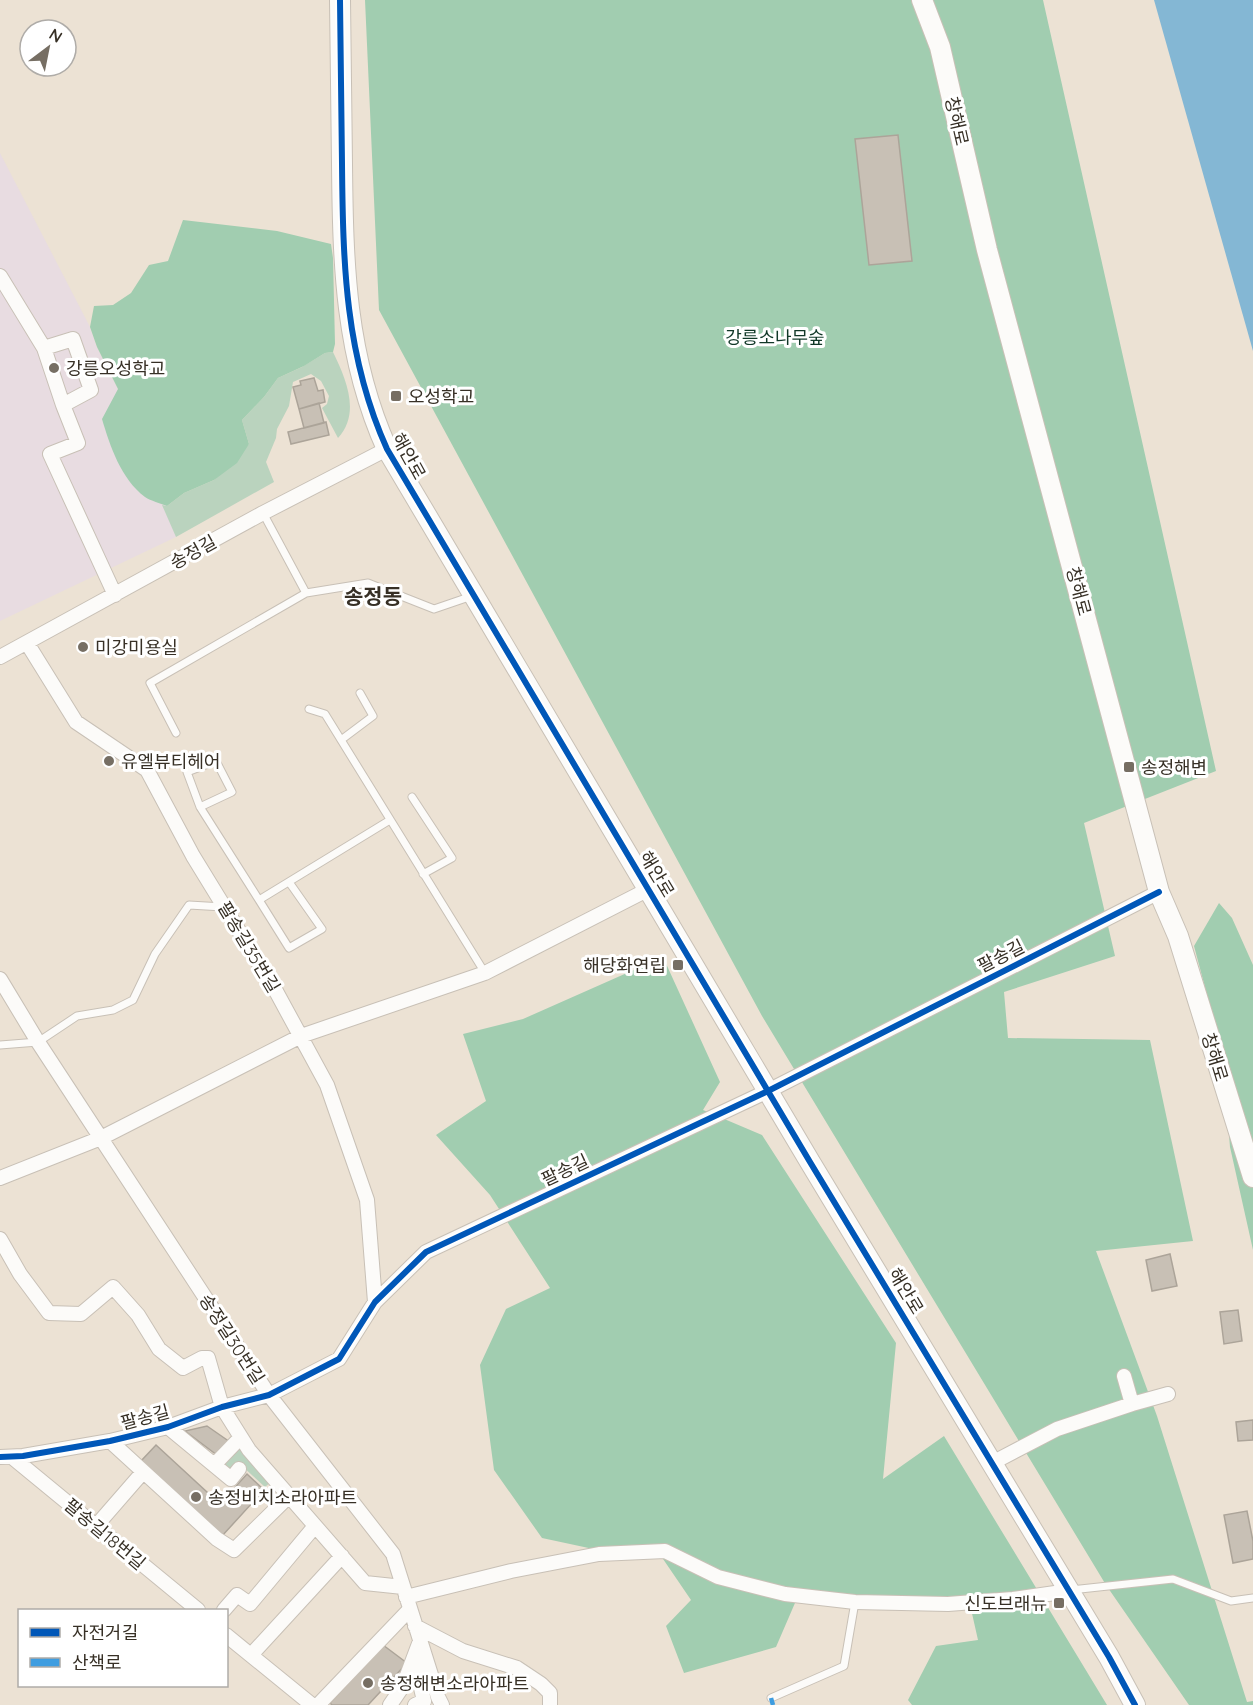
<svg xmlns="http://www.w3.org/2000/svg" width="1253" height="1705" font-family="Quicksand,'Noto Sans KR',sans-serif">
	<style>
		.education { fill: #e8dce1 }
		.green { fill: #bad3be }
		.forest { fill: #a1cdb0 }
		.water { fill: #84b7d4 }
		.building { fill: #c8c0b5; stroke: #aca499; stroke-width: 1.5 }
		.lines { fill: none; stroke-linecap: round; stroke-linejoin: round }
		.lane-casing { stroke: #c8c0b6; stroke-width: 9 }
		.street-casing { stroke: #c8c0b6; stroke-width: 16 }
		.secondary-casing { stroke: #c8c0b6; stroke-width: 22 }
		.lane { stroke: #fcfbf9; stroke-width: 7 }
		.street { stroke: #fcfbf9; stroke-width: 14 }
		.secondary { stroke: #fcfbf9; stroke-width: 20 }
		.quiet { stroke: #3e9de0; stroke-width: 4.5; stroke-dasharray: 9 4.5; stroke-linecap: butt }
		.cycleway-casing { stroke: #fff; stroke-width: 10 }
		.cycleway { stroke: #0057b8; stroke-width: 6 }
		.poi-dot { fill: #766e63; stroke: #fff; stroke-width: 2 }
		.labels { text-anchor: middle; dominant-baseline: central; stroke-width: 6; stroke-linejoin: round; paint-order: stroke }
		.street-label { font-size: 18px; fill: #373026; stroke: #fff }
		.park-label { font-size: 18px; fill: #113828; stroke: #fff }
		.poi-label { font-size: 18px; fill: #373026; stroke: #fff; text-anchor: start }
		.quarter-label { font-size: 21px; font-weight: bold; fill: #373026; stroke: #fff }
	</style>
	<rect width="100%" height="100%" fill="#ece2d4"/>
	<!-- education -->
	<path class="education" d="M0 153 90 327 97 347 118 389 114 400 167 506 176 537 0 621Z"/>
	<!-- green -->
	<path class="green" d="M333 352C346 379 361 413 338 438L322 408 327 404 329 396 321 381 311 374 293 382 289 406 277 429 276 438 266 462 274 482 176 537 162 505 167 506 184 493 214 480 249 444 242 420 264 397 278 378 302 367 325 353Z
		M237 1447 273 1480 265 1487 241 1465 232 1474 221 1464Z"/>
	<!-- forest -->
	<path class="forest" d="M365 0H1043L1216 771 1084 823 1115 956 1004 992 1008 1038 1150 1040 1193 1241 1096 1251 1157 1416 1247 1702 1253 1701V1705H1189L1106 1585 762 1016 379 310Z
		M183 220 277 231 331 244 333 258 335 344 333 352 325 353 304 366 278 378 264 397 242 420 249 444 237 463 214 480 184 493 167 506C160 503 151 501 145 497 121 479 110 446 102 419L118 389 97 347 90 327 94 306 113 305 131 293 149 265 168 261Z
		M1219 903 1232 918 1253 965V1250L1230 1147 1222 1051 1194 946Z
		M663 957 720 1082 703 1110 762 1135 896 1343 883 1479 944 1436 1107 1705H912L908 1700 936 1646 978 1640 971 1609 798 1596 776 1647 684 1673 666 1626 691 1600 661 1556 612 1553 542 1538 494 1470 480 1365 506 1309 550 1288 490 1195 436 1135 486 1101 463 1034 523 1019Z"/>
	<!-- water -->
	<path class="water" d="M1154 0H1253V351Z"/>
	<!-- building -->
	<path class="building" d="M898 135 912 261 869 265 855 139Z
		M314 378 318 391 323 390 325 402 299 409 293 387 301 385 300 381Z
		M319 403 324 423 304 428 299 409Z
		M326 422 329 435 291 444 288 432Z
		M1170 1254 1177 1286 1152 1291 1146 1260Z
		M1238 1310 1242 1341 1224 1344 1220 1312Z
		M1253 1420V1440L1238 1441 1236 1422Z
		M207 1426 230 1442 217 1455 185 1431Z
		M156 1445 220 1504 247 1474 264 1490 222 1536 141 1461Z
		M1247 1511 1253 1541V1559L1233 1563 1224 1515Z
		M383 1645 407 1663 368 1705H332L330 1703Z"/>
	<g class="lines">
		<defs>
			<path id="lane" d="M306 593 368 583 434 609 472 596
				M309 709 325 714 485 973
				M176 733 150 683 306 593 263 513
				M341 740 373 716 360 693
				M412 797 452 858 423 874
				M200 807 187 772 216 761 232 792 200 807 259 900 390 820
				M259 900 289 948 322 929 289 882
				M0 1045 38 1042 77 1016 113 1010 133 1000 155 954 189 905 223 907
				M1071 1590 1173 1579 1231 1601 1253 1598
				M771 1698 844 1666 855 1602"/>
			<path id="street" d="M0 276 44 348
				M63 405 44 348 73 339 91 390 63 405 78 443 50 454 115 595
				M27 643 76 722 147 770 193 856 277 993 327 1085 367 1200 375 1302
				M0 657 263 513 387 449
				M0 979 38 1042 269 1395 393 1554 438 1697 442 1705
				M0 1178 101 1138 301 1036 485 973 649 889
				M0 1239 20 1274 49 1313 81 1314 113 1287 138 1315 159 1349 183 1368 202 1358H208L222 1407 249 1450 365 1583 403 1587
				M1132 1404 1168 1394
				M168 1427 231 1479 239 1469
				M110 1441 217 1539 234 1550 289 1496
				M0 1457 23 1456 110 1441 168 1427 222 1407 269 1395 339 1359 375 1302 426 1252 768 1091 1159 892
				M12 1457 198 1610
				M992 1463 1057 1429 1132 1404 1124 1376
				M214 1465 241 1437
				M96 1526 143 1472
				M406 1597 511 1571 599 1554 665 1551 718 1577 785 1594 855 1602 948 1604 1013 1599 1069 1591
				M224 1610 237 1595 250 1604 315 1526
				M415 1626 463 1651 517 1668 541 1684 550 1693V1705
				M226 1635 312 1705
				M251 1655 342 1556
				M414 1658 424 1701 415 1705
				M318 1705 410 1609
				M390 1705 403 1686 420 1641"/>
			<path id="secondary" d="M340 0C341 55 341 109 342 164 343 264 345 356 387 449L810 1162 1109 1657 1135 1705
				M922 0 940 47 987 250 1159 892 1178 936 1253 1177"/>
		</defs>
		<!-- lane casing -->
		<use href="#lane" class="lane-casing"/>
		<!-- street casing -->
		<use href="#street" class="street-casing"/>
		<!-- secondary casing -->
		<use href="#secondary" class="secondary-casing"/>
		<!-- lane -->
		<use href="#lane" class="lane"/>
		<!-- street -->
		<use href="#street" class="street"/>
		<!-- secondary -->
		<use href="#secondary" class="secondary"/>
		<!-- quiet -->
		<path class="quiet" d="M771 1698 773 1705"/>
		<defs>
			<path id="cycleway" d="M340 0C341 55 341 109 342 164 343 264 345 356 387 449L810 1162 1109 1657 1135 1705
				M0 1457 23 1456 110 1441 168 1427 222 1407 269 1395 339 1359 375 1302 426 1252 768 1091 1159 892"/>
		</defs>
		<!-- cycleway casing -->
		<use href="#cycleway" class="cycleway-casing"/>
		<!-- cycleway -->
		<use href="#cycleway" class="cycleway"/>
	</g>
	<!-- markers -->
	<g class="poi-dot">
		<circle cx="54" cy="368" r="6"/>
		<rect x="390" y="390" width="12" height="12" rx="3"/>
		<circle cx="83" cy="647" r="6"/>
		<circle cx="109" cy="761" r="6"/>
		<rect x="1123" y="761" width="12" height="12" rx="3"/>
		<rect x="672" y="959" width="12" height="12" rx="3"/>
		<circle cx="196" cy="1497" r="6"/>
		<rect x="1053" y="1597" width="12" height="12" rx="3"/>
		<circle cx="368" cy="1683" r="6"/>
	</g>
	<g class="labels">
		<!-- street labels -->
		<g class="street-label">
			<text transform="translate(957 121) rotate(77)">창해로</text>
			<text transform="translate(409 456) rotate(61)">해안로</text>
			<text transform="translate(193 552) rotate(-29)">송정길</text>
			<text transform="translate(1079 591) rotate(75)">창해로</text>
			<text transform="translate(657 874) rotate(59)">해안로</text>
			<text transform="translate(249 947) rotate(59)">팔송길35번길</text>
			<text transform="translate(1001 956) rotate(-27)">팔송길</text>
			<text transform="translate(1215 1057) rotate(73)">창해로</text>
			<text transform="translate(565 1170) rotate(-25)">팔송길</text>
			<text transform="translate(906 1291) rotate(59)">해안로</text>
			<text transform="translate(232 1339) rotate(57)">송정길30번길</text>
			<text transform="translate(145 1417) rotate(-15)">팔송길</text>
			<text transform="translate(105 1534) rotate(40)">팔송길18번길</text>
		</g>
		<!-- park labels -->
		<g class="park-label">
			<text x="775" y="337">강릉소나무숲</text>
		</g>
		<!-- poi labels -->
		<g class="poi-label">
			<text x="66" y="368">강릉오성학교</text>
			<text x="408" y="396">오성학교</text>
			<text x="95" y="647">미강미용실</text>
			<text x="121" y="761">유엘뷰티헤어</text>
			<text x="1141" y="767">송정해변</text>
			<text x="666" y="965" text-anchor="end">해당화연립</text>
			<text x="208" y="1497">송정비치소라아파트</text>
			<text x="1047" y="1603" text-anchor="end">신도브래뉴</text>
			<text x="380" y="1683">송정해변소라아파트</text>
		</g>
		<!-- quarter labels -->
		<g class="quarter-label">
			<text x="373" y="596">송정동</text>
		</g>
	</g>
	<!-- legend -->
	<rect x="18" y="1609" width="210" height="78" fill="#ffffff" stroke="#afaca8" stroke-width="1.5"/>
	<rect x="30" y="1628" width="30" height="9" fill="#0057b8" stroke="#afaca8" stroke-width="1.5"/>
	<text x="72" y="1639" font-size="18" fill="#373026">자전거길</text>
	<rect x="30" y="1658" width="30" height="9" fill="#3e9de0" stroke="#afaca8" stroke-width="1.5"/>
	<text x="72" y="1669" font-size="18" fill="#373026">산책로</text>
	<!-- north arrow -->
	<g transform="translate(48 48) rotate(32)"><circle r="28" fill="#ffffff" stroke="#afaca8" stroke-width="1.5"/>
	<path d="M0-4.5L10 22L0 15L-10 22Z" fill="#766e63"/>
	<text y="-9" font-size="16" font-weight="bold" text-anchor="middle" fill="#373026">N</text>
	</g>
</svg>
